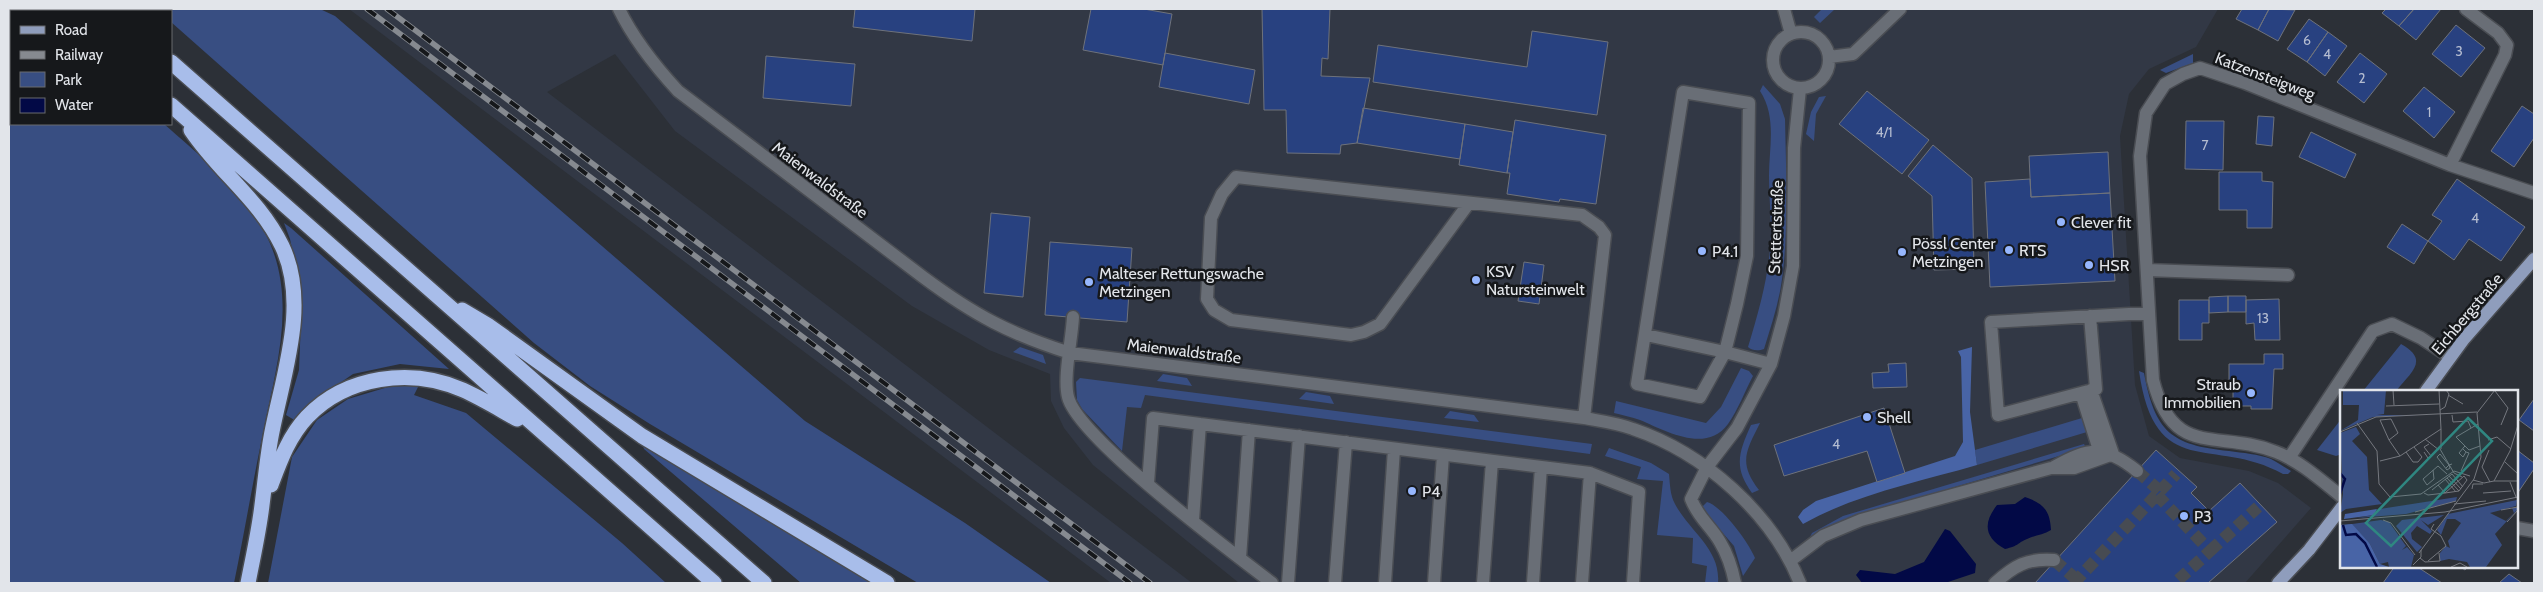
<svg xmlns="http://www.w3.org/2000/svg" width="2543" height="592" font-family="Cabin,sans-serif">
	<style>
		.built { fill: #323845 }
		.green { fill: #384e82 }
		.forest { fill: #4864a6 }
		.water { fill: #020946 }
		.building { fill: #284180; stroke: #6e727b }
		.lines { fill: none; stroke-linecap: round; stroke-linejoin: round }
		.minor-tunnel { stroke: #474b52; stroke-width: 12; stroke-dasharray: 12 6; stroke-linecap: butt }
		.minor-casing { stroke: #4a4d53; stroke-width: 15 }
		.major-casing { stroke: #4a4d53; stroke-width: 15 }
		.highway-casing { stroke: #4a4d53; stroke-width: 18 }
		.minor { stroke: #696e76; stroke-width: 12 }
		.major { stroke: #8f9dbc; stroke-width: 12 }
		.highway { stroke: #a8bdea; stroke-width: 15 }
		.rail-casing { stroke: #868a90; stroke-width: 5.5 }
		.rail { stroke: #16181b; stroke-width: 4; stroke-dasharray: 11; stroke-linecap: butt }
		.poi-dot { fill: #96b6fd; stroke: #16181b; stroke-width: 2 }
		.labels { text-anchor: middle; dominant-baseline: central; stroke-width: 5; stroke-linejoin: round; paint-order: stroke }
		.number-label { font-size: 14px; fill: #b4bcd0 }
		.street-label { font-size: 16px; fill: #e2e5ea; stroke: #16181b }
		.poi-label { font-size: 16px; fill: #e2e5ea; stroke: #16181b; text-anchor: start }
		.inset-river { fill: none; stroke: #020946; stroke-width: 2.5 }
		.inset-road { fill: none; stroke: #75787f; stroke-width: 1 }
		.view { fill: #2f8781; fill-opacity: 0.15; stroke: #2f8781; stroke-width: 2.5 }
		.inset-edge { fill: none; stroke: #e2e5ea; stroke-width: 2.5 }
	</style>
	<rect width="100%" height="100%" fill="#2c3037"/>
	<!-- built -->
	<path class="built" d="M349 9H2218L2196 47 2149 69 2129 94 2120 136 2135 385 2149 436 2180 458 2249 471 2278 483 2311 508 2245 583H1239L1093 465 1064 428 1051 401 1050 374 989 350 912 306 675 131 615 54 547 92 1192 583H1111Z"/>
	<!-- green -->
	<path class="green" d="M9 9H33L36 11H11V124H164C200 156 241 188 264 231 300 297 275 370 262 438 252 486 244 535 234 583H9Z
		M156 9H320L335 16 805 421 965 523 1051 583H918L650 424 590 386 534 343 171 22V11H159Z
		M1822 9H1835L1820 23 1814 17Z
		M2193 54V63L2166 73 2160 70Z
		M1763 85 1780 104 1785 119C1786 172 1789 227 1782 279 1779 303 1771 326 1764 349 1759 351 1752 351 1748 347 1759 311 1770 272 1771 234 1771 215 1769 196 1769 176 1769 147 1777 117 1760 91Z
		M1826 96 1816 114 1814 141 1806 134 1811 112 1819 97Z
		M284 223 291 228 449 369 400 364 353 374 305 407 296 421 286 415 299 370 302 296 290 239Z
		M2401 344C2430 360 2411 372 2396 391H2363Z
		M1020 347 1043 355 1046 364 1013 352Z
		M1741 368 1749 371 1753 376C1745 391 1738 410 1728 424 1706 454 1666 431 1640 420 1632 417 1622 415 1614 413L1616 401 1706 423 1721 407Z
		M2139 371 2144 373C2155 432 2171 445 2229 451 2243 453 2258 454 2271 459 2277 462 2284 467 2291 471L2288 474H2283C2213 435 2155 483 2139 371Z
		M1163 374 1187 378 1192 386 1157 381Z
		M1080 378 1592 444 1590 454 1145 395 1141 408 1127 407 1122 451 1082 409 1077 400 1076 382Z
		M419 385 414 395 466 413 622 543 666 583H268L292 457 317 420 348 399 388 387Z
		M1306 392 1330 396 1334 404 1299 399Z
		M1450 411 1474 415 1479 422 1444 418Z
		M2082 418 2087 432 1977 465 1975 450Z
		M2342 418V454L2336 456 2317 450Z
		M1760 423C1746 451 1738 463 1759 490L1752 493C1733 467 1739 452 1751 425Z
		M642 442 879 583H801L644 449Z
		M2084 444 2086 448 1844 520 1810 537 1812 533 1843 516Z
		M1609 448 1651 463 1669 474C1670 484 1670 495 1675 504 1689 531 1721 549 1718 583H1705L1707 566 1692 563 1693 538 1657 535 1663 481 1637 479 1641 467 1605 456Z
		M1707 502C1722 506 1749 543 1755 558L1743 576 1734 546 1703 510V506Z"/>
	<!-- forest -->
	<path class="forest" d="M1972 347 1970 412 1977 465C1919 482 1856 494 1803 524L1798 517 1803 510 1816 501 1955 456 1963 442 1961 357 1958 351Z"/>
	<!-- water -->
	<path class="water" d="M2025 497C2043 503 2050 510 2051 530 2043 535 2035 535 2027 539 2017 543 2019 546 2005 549 1984 537 1983 523 1997 505L2015 504Z
		M1945 529 1950 531 1976 564 1975 573 1945 583H1862L1856 575 1860 570 1895 574 1924 562Z"/>
	<!-- building -->
	<path class="building" d="M855 9H975L972 41 853 27Z
		M1091 9H1144L1172 14 1163 65 1083 50Z
		M1250 9H1330L1328 59 1322 58 1321 76 1370 78 1357 143 1341 145 1340 154 1287 153 1286 110H1264L1262 9Z
		M2242 9H2269L2258 30 2236 19Z
		M2269 9 2295 10 2278 41 2258 30Z
		M2386 9H2414L2399 26 2382 13Z
		M2414 9H2441L2416 40 2399 26Z
		M2309 19 2328 32 2307 62 2287 49Z
		M2456 25 2485 48 2461 77 2432 54Z
		M1532 31 1608 42 1597 115 1373 82 1378 45 1527 67Z
		M2328 32 2347 46 2325 76 2307 62Z
		M1165 53 1255 70 1249 104 1159 87Z
		M2360 53 2387 74 2364 103 2337 82Z
		M766 56 855 64 851 106 763 98Z
		M2424 87 2455 112 2434 138 2403 111Z
		M1867 91 1929 140 1902 174 1839 124Z
		M2522 106 2534 114V138L2514 167 2491 151Z
		M1363 108 1465 124 1460 159 1357 143Z
		M2258 116 2274 117 2272 146 2256 144Z
		M1515 120 1606 135 1596 204 1560 199 1559 202 1507 194 1510 173H1507Z
		M2186 121H2224L2223 170 2185 169Z
		M1465 124 1513 132 1507 173 1459 165Z
		M2311 132 2356 154 2345 178 2299 157Z
		M1933 145 1972 178 1974 269 1934 270 1932 196 1908 176Z
		M2108 152 2110 193 2031 197 2029 156Z
		M2219 172H2262V181L2273 182 2272 228H2247V210H2219Z
		M2030 179 2031 197 2110 193 2115 281 1990 287 1985 182Z
		M2457 179 2525 227 2501 261 2469 239 2454 260 2428 241 2442 221 2432 215Z
		M991 213 1030 217 1023 297 984 293Z
		M2402 224 2428 241 2414 264 2387 247Z
		M1050 242 1132 248 1127 322 1045 315Z
		M1524 262 1544 265 1539 304 1518 301Z
		M2228 296V312L2209 313V297Z
		M2228 296H2246V312H2228Z
		M2279 299 2280 340H2255L2254 323 2246 324V300Z
		M2179 300H2209V323H2202V340H2179Z
		M2264 354H2283V369H2274L2272 409H2251V406H2233V391H2229V364H2264Z
		M1906 363 1907 387 1873 388 1872 373 1889 372 1888 364Z
		M2534 399V431L2519 420Z
		M1884 408 1905 473 1877 482 1867 451 1784 476 1774 445Z
		M2156 450 2197 487 2191 493 2209 511 2240 483 2277 522 2208 583H2035Z
		M2517 450 2534 463V469L2517 494Z
		M2395 566H2416L2442 583H2383Z
		M2459 566H2469L2465 570Z
		M2509 574 2522 583H2499Z"/>
	<g class="lines">
		<!-- minor-tunnel -->
		<path class="minor-tunnel" d="M2137 471 2160 491
			M2157 495 2210 551 2175 583
			M2210 551 2258 507
			M2054 560 2077 580
			M2074 583 2176 474"/>
		<defs>
			<path id="minor" d="M619 9C634 40 655 66 678 91L923 277C974 315 1010 334 1070 353L1584 418C1600 421 1617 423 1633 429 1704 453 1772 513 1800 583
				M1784 9 1791 34
				M1773 60a28 28 0 1 1 56 0a28 28 0 1 1-56 0Z
				M1829 57 1853 54 1900 9
				M2450 165 2505 55 2507 45 2498 33 2466 9
				M1469 203 1380 324 1364 332 1351 335 1231 320 1214 310 1207 299 1211 218 1222 194 1236 177 1582 215 1599 227 1605 235 1584 418
				M2147 270 2288 275
				M2090 316 2096 389 1998 415 1991 322 2129 314H2149
				M1073 317C1072 339 1063 377 1068 397 1078 438 1232 552 1272 583
				M1646 335 1725 352 1700 397 1637 384 1683 92 1749 103 1747 256 1737 304 1725 352 1771 364
				M2081 393 2099 450
				M1200 424 1590 473 1639 492 1633 583
				M2289 458 2373 331 2392 324 2421 338 2450 357
				M2054 467C2089 447 2105 445 2137 471
				M1148 483 1153 418 1200 424 1193 520
				M2342 497C2322 481 2300 461 2276 452 2218 429 2173 460 2153 380L2140 156 2146 113 2165 84 2183 74 2200 68 2245 83 2450 165 2534 193
				M2517 528 2534 531
				M1240 558 1249 430
				M1790 561 1823 536 1861 520 2051 468H2074L2113 454 2091 390
				M1288 583 1299 436
				M1335 583 1346 442
				M1385 583 1394 449
				M1434 583 1443 455
				M1483 583 1492 461
				M1533 583 1541 467
				M1582 583 1590 473
				M1735 583C1732 568 1728 555 1720 542 1710 525 1699 519 1691 499L1707 467 1737 428 1771 364 1784 316 1793 266 1794 148 1800 89
				M1995 583C2014 566 2027 558 2054 560"/>
			<path id="major" d="M2426 391 2464 339 2534 259
				M2278 583 2309 550 2342 507"/>
			<path id="highway" d="M61 9 64 11
				M111 9 113 11
				M171 62 764 583
				M171 105 714 583
				M191 130C219 172 259 199 282 246 310 305 282 377 271 437 267 459 265 482 262 505 259 531 253 557 248 583
				M462 310 489 326 642 436 887 583
				M271 485C280 461 289 436 307 417 346 376 411 367 463 390 481 398 499 409 517 419"/>
		</defs>
		<!-- minor casing -->
		<use href="#minor" class="minor-casing"/>
		<!-- major casing -->
		<use href="#major" class="major-casing"/>
		<!-- highway casing -->
		<use href="#highway" class="highway-casing"/>
		<!-- minor -->
		<use href="#minor" class="minor"/>
		<!-- major -->
		<use href="#major" class="major"/>
		<!-- highway -->
		<use href="#highway" class="highway"/>
		<defs>
			<path id="rail" d="M367 9 1130 583
				M387 9 1150 583"/>
		</defs>
		<!-- rail casing -->
		<use href="#rail" class="rail-casing"/>
		<!-- rail -->
		<use href="#rail" class="rail"/>
	</g>
	<!-- markers -->
	<g class="poi-dot">
		<circle cx="2061" cy="222" r="5"/>
		<circle cx="2009" cy="250" r="5"/>
		<circle cx="1702" cy="251" r="5"/>
		<circle cx="1902" cy="252" r="5"/>
		<circle cx="2089" cy="265" r="5"/>
		<circle cx="1476" cy="280" r="5"/>
		<circle cx="1089" cy="282" r="5"/>
		<circle cx="2251" cy="393" r="5"/>
		<circle cx="1867" cy="417" r="5"/>
		<circle cx="1412" cy="491" r="5"/>
		<circle cx="2184" cy="516" r="5"/>
	</g>
	<g class="labels">
		<!-- number labels -->
		<g class="number-label">
			<text x="2307" y="40">6</text>
			<text x="2459" y="51">3</text>
			<text x="2327" y="54">4</text>
			<text x="2362" y="78">2</text>
			<text x="2429" y="112">1</text>
			<text x="1884" y="132">4/1</text>
			<text x="2205" y="145">7</text>
			<text x="2475" y="218">4</text>
			<text x="2263" y="318">13</text>
			<text x="1836" y="444">4</text>
		</g>
		<!-- street labels -->
		<g class="street-label">
			<text transform="translate(2265 76) rotate(21)">Katzensteigweg</text>
			<text transform="translate(820 180) rotate(37)">Maienwaldstraße</text>
			<text transform="translate(1776 227) rotate(-88)">Stettertstraße</text>
			<text transform="translate(2467 314) rotate(-50)">Eichbergstraße</text>
			<text transform="translate(1184 351) rotate(7)">Maienwaldstraße</text>
		</g>
		<!-- poi labels -->
		<g class="poi-label">
			<text x="2071" y="222">Clever fit</text>
			<text x="1912" y="243">Pössl Center<tspan x="1912" dy="18">Metzingen</tspan></text>
			<text x="2019" y="250">RTS</text>
			<text x="1712" y="251">P4.1</text>
			<text x="2099" y="265">HSR</text>
			<text x="1486" y="271">KSV<tspan x="1486" dy="18">Natursteinwelt</tspan></text>
			<text x="1099" y="273">Malteser Rettungswache<tspan x="1099" dy="18">Metzingen</tspan></text>
			<text x="2241" y="384" text-anchor="end">Straub<tspan x="2241" dy="18">Immobilien</tspan></text>
			<text x="1877" y="417">Shell</text>
			<text x="1422" y="491">P4</text>
			<text x="2194" y="516">P3</text>
		</g>
	</g>
	<!-- overview -->
	<g transform="translate(2340 390)">
		<rect width="178" height="178" fill="#2c3037"/>
		<path d="M3 0H46L44 24 37 25H77L33 27 0 41 18 30 19 15H3ZM16 37 20 44 12 51 27 67 29 100 42 114 6 119 0 123 3 104 0 43ZM117 107 116 111 66 124 17 128 34 125 40 119ZM177 110 176 116 150 123 166 131 174 123 172 118H177V120L155 144 162 155 146 177H130L127 172 109 169 100 171V163L106 156 110 158 108 151 121 133 115 129H107L101 145 97 140 108 124ZM104 125 88 135 81 130 92 141 90 144 77 136 71 143 72 149 82 157 77 162 56 136 62 130ZM41 130 49 132 66 156 62 160 67 157 74 165 71 177H49L48 172 40 174 30 154 5 135Z" fill="#384e82"/>
		<path d="M37 119 34 125 4 129 5 124ZM12 134 30 154 40 174 49 177H0V135Z" fill="#4864a6"/>
		<path class="inset-river" d="M0 83 5 89 0 104M3 135 6 145 16 144 25 153 37 177"/>
		<path class="inset-road" d="M53 0 54 15M155 1 168 18 161 35M108 5 123 14M46 16 99 14M100 20 105 17 109 4 106 0M112 25 113 32 128 31 131 38M17 33 37 61 39 94 50 107 81 104 114 81 130 86M138 34 116 47 129 60 140 56M0 42 36 27 137 22M85 49 99 60M49 50 40 30 51 29 58 43 49 50 60 66M148 50 157 47 171 59M100 59 114 83 122 87M101 59V39M123 59 126 62 123 67 119 63 124 57 125 56M149 60 142 77 150 92M66 62 73 72H78L82 67 74 57M84 62 88 68 91 66 84 57 89 54M40 71 60 66 101 39 99 0M165 72 178 84M106 78 109 75 110 78 107 80 97 67 100 64 109 75 112 74M93 80 94 89 87 95 83 89 98 76 107 84M121 81 129 63 126 62M109 86 121 99M107 88 119 101M105 89 116 102M133 90 144 93 154 91 170 61 178 35M154 91H178M170 92 176 107M132 99 133 94H143M92 100 112 84 123 97M84 103 88 105 105 103 119 101 127 90 124 86 105 103 98 95M143 103 171 101M114 114 146 111M161 120 178 117M75 122 116 111M43 130 51 133 75 165M0 131 105 122 178 107M167 132 178 120M79 163 134 89 141 67 137 23 155 0M80 168 85 172 100 171 99 163M88 171 106 156 101 146 91 139 94 134M73 175 81 167V160M111 177 120 173 127 177"/>
		<path class="view" d="M128 28 152 51 51 156 26 133Z"/>
		<rect width="178" height="178" class="inset-edge"/>
	</g>
	<!-- border -->
	<rect width="2543" height="592" fill="none" stroke="#e2e5ea" stroke-width="20"/>
	<!-- legend -->
	<rect x="10" y="10" width="162" height="115" fill="#16181b" stroke="#686a6e"/>
	<rect x="20" y="26" width="25" height="8" fill="#8f9dbc" stroke="#686a6e"/>
	<text x="55" y="35" font-size="15" fill="#e2e5ea">Road</text>
	<rect x="20" y="51" width="25" height="8" fill="#868a90" stroke="#686a6e"/>
	<text x="55" y="60" font-size="15" fill="#e2e5ea">Railway</text>
	<rect x="20" y="72" width="25" height="15" fill="#384e82" stroke="#686a6e"/>
	<text x="55" y="85" font-size="15" fill="#e2e5ea">Park</text>
	<rect x="20" y="98" width="25" height="15" fill="#020946" stroke="#686a6e"/>
	<text x="55" y="110" font-size="15" fill="#e2e5ea">Water</text>
</svg>
